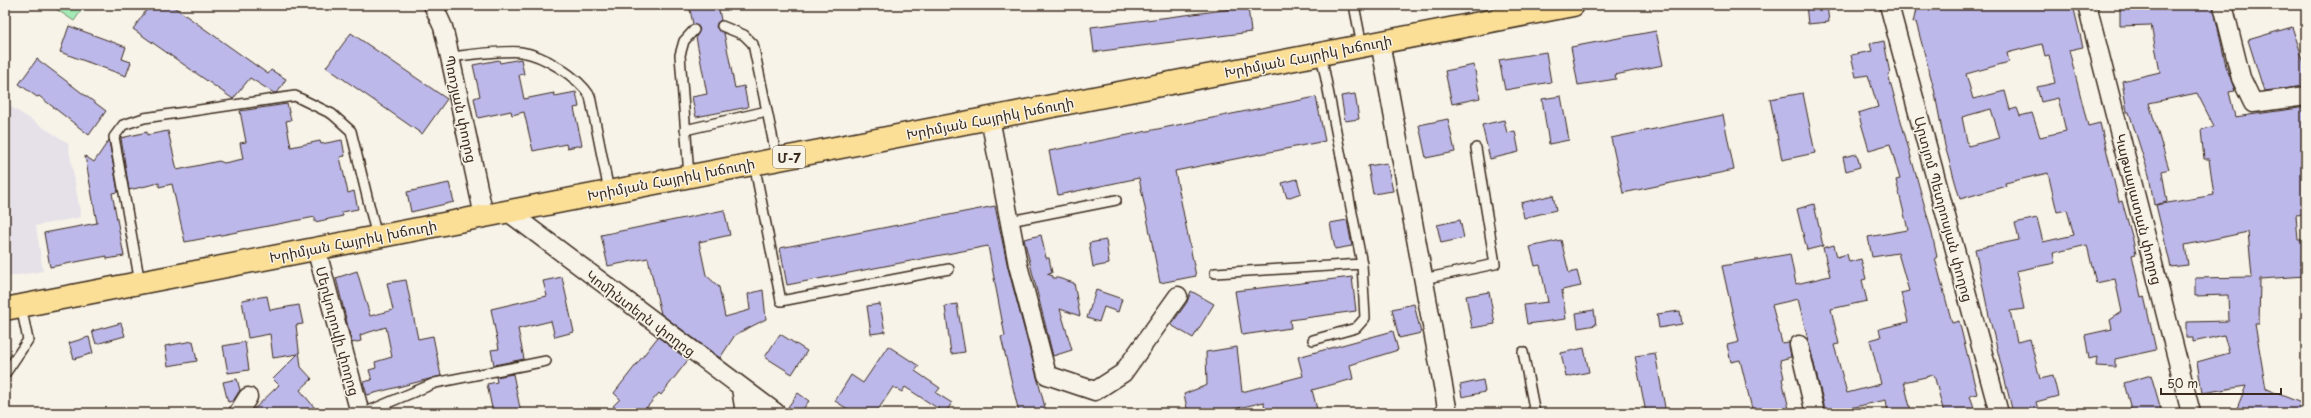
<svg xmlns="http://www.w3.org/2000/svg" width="2311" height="418" font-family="'Playpen Sans','Noto Sans Armenian',sans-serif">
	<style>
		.built { fill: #e6e1e9 }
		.green { fill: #a4eab6; stroke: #708a6a }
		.building { fill: #bdb8ea; stroke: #3b2a1e; fill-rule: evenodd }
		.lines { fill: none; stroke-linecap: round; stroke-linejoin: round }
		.service-casing { stroke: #3b2a1e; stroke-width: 12 }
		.minor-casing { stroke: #3b2a1e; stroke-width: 21 }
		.trunk-casing { stroke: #3b2a1e; stroke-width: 25 }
		.service { stroke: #f7f3e8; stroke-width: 9 }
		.minor { stroke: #f7f3e8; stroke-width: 18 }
		.trunk { stroke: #fbdf96; stroke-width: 22 }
		.labels { text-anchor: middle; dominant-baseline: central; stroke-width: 3; stroke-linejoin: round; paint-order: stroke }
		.shield { fill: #f7f3e8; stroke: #73665b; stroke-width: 1 }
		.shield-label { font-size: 13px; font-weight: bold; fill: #3b2a1e }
		.street-label { font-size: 14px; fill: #3b2a1e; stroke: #f7f3e8 }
	</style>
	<rect width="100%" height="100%" fill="#f7f3e8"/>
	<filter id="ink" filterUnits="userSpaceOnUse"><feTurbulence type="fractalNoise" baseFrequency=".025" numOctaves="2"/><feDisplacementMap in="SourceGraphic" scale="8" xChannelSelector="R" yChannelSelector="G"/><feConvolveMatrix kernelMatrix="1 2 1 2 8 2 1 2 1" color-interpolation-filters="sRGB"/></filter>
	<g filter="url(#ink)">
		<!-- built -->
		<path class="built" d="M5 103 68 143 81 217 36 226 43 271 5 277Z"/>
		<!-- green -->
		<path class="green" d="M50 5H85L74 21Z"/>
		<!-- building -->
		<path class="building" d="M150 5H171L268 74 271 70 286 79 278 92 274 93 250 78 233 99 133 29Z
			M689 5H718L721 20 717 23 716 27 724 33 735 88 744 86 748 107 696 117 692 97 707 94 696 37 700 29 693 24Z
			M1806 5H1827L1829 22 1808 24Z
			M1917 5H2073L2083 47 2069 50 2088 126 2100 123 2119 202 2122 201 2132 236 2136 254 2132 255 2141 297 2144 296 2156 350 2115 359V367L2096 366 2097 357 2089 359 2085 335 2112 329 2110 320 2122 312 2115 279 2096 283 2087 245 2053 253 2055 263 2016 271 2024 309 2010 311 2017 342 2030 339 2040 379 2053 376 2058 396 2036 402 2039 413H2013L1989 316 1975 249 2019 240 2015 223 2037 218 2043 242 2074 235 2067 210 2057 212 2048 173 2005 183 2006 186 1960 199 1945 146 1934 89 1916 22 1913 23ZM2042 44 2045 56 2049 55 2055 83 2037 87 2041 102 2058 98 2066 131 2040 137 2032 113 2020 116 2017 108 2010 110 2005 91 1973 99 1966 74 2009 62 2007 53ZM1991 109 2000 138 1968 146 1962 117Z
			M2158 5H2213L2226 66 2235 91 2229 92 2235 117 2306 107V214L2296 215 2298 240H2306V276L2260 279 2259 324H2255L2266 389 2306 405V413H2235L2246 386 2202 393 2197 362 2229 353 2224 335 2193 342V338H2186V322L2229 321 2228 295 2195 296V278L2252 277 2248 232 2185 245 2188 265 2171 267 2156 205 2214 195 2209 159H2204L2201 130 2214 126 2197 93 2149 103 2169 169 2162 171 2167 202 2154 205 2149 175 2129 112H2127L2122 81 2160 72 2151 25 2120 26V7Z
			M1248 7 1251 32 1094 52 1091 27Z
			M69 26 126 47 122 59 131 62 126 76 60 52Z
			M2292 27 2306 68V86L2264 91 2248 40Z
			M1656 31 1663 65 1615 75 1616 79 1578 85 1571 47Z
			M351 33 447 99 422 134 326 67Z
			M1884 41 1890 74H1888L1931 229 1937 257 1935 258 1952 323 1959 321 1977 394 1970 396 1976 413H1944L1934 375 1904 382 1911 411 1888 413 1886 400 1850 408 1851 413H1826L1798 299 1772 305 1782 343 1789 342 1791 357 1780 360 1784 378 1782 379 1790 413H1753L1740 360 1731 362 1727 345 1739 342 1722 266 1790 254 1796 284 1830 276 1823 248 1834 245 1837 257 1847 254 1849 262 1861 259 1866 279 1862 280 1867 301 1831 309 1839 344 1834 345 1847 393 1881 384 1870 340 1881 337 1879 329 1908 322 1901 293 1909 291 1898 253 1872 257 1868 237 1908 230 1896 180 1900 179 1890 144 1869 150 1858 113 1878 107 1868 75 1856 77 1851 55 1872 51 1870 44Z
			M1546 52 1551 82 1505 90 1499 60Z
			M37 59 106 111 89 135 39 96 37 97 19 84Z
			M521 59 524 74 519 75 524 99 554 93 555 96 576 92 579 107 574 108 582 145 567 148 566 144 533 151 524 112 512 115 511 111 478 118 474 98 480 96 473 65 499 60 500 63Z
			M1474 65 1480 98 1452 104 1445 71Z
			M1803 93 1815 153 1782 160 1770 99Z
			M1355 94 1359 119 1345 121 1341 96Z
			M1561 96 1569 140 1549 144 1542 99Z
			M1316 97 1325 141 1175 171 1196 276 1160 283 1139 178 1058 195 1049 151Z
			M287 104 291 120 286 121 291 147 320 141 321 144 342 140 345 156 340 157 348 193 354 191 358 209 342 212 343 216 315 222V217L185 242 172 184 159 187V183L129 190 121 138 147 132V135L168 131 177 170 219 161 224 163 243 159 240 143 246 142 240 111Z
			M1723 115 1734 170 1623 193 1611 138Z
			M1448 119 1455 152 1426 158 1419 125Z
			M1504 120 1507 133 1515 131 1519 152 1490 159 1482 125Z
			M109 140 118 192 112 193 124 256 107 259V256L50 267 44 233 97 223 85 156 94 162Z
			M1857 154 1860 167 1846 171 1843 157Z
			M1387 163 1393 191 1373 194 1368 166Z
			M1297 179 1301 193 1287 198 1282 183Z
			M449 183 454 202 411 212 407 192Z
			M1553 195 1556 210 1524 218 1521 203Z
			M1814 204 1823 246 1807 250 1797 209Z
			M995 206 1008 268 1046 411 1019 413 1001 337 1005 336 988 246 787 285 780 248Z
			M724 210 730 235 699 242 706 275 719 287 725 317 750 310 748 294 763 290 766 319 735 335 720 358 661 314 648 258 608 266 601 235Z
			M1347 220 1352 246 1335 249 1330 223Z
			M1460 220 1464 238 1441 243 1437 225Z
			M1041 235 1046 258H1049L1052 273 1047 274 1053 276V278H1058L1074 283 1080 316 1060 309 1072 350 1053 356 1024 239Z
			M1106 240 1109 264 1093 267 1089 243Z
			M1561 240 1569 273 1577 271 1581 286 1562 290 1566 319 1527 324 1524 305 1548 302 1540 265 1535 266 1530 247Z
			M357 271 370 316 393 310 387 283 406 280 418 339 433 336 441 376 367 395 363 382 372 380 369 370 376 368 375 362 392 357 386 327 360 335 361 341 352 343 336 278Z
			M562 277 574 332 555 337 551 321 518 329 524 359 494 365 491 350 499 349 491 309 547 296 543 281Z
			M1352 277 1356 311 1290 320 1291 328 1242 335 1235 291Z
			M1096 290 1122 299 1118 312 1104 307 1099 322 1087 318Z
			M1191 291 1214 304 1193 338 1171 325 1187 302Z
			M1489 292 1495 324 1472 328 1466 296Z
			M267 296 270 310 299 305 303 324 296 325 301 367 312 379 300 390 319 413H250L279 385 273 379 298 354 273 358 270 334 248 338 242 300Z
			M880 304 885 332 871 334 867 306Z
			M957 304 965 352 951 354 945 306Z
			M1414 304 1421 333 1399 338 1392 309Z
			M1594 310 1596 325 1578 328 1576 313Z
			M1680 311 1682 324 1659 328 1657 314Z
			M121 323 125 336 96 344 92 331Z
			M1393 331 1398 350 1350 365 1353 379 1312 390 1318 413H1265L1264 402 1218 413H1188L1184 394 1207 385 1206 352 1237 347 1242 392 1303 376 1298 357Z
			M780 334 807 351 792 374 765 357Z
			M89 337 93 353 74 359 69 343Z
			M658 337 688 360 661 395 659 393 642 413H621L613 406 620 399 614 393Z
			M193 341 197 361 168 366 165 346Z
			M245 342 249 370 228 373 223 346Z
			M888 346 919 366 915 371 940 388 936 393 952 403 945 413 905 387 902 392 893 387 876 413H854L835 401 851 375 863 383Z
			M1584 348 1589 372 1566 377 1561 353Z
			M1655 353 1666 413H1646L1635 356Z
			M513 374 521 413H493L487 384 497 382 496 377Z
			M2151 375 2162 413H2132L2124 383Z
			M237 379 240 390 233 401 228 402 223 382Z
			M1483 380 1485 392 1462 397 1460 385Z
			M798 393 809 401 800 413 788 407Z"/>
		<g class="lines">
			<defs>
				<path id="service" d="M1354 5 1362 46
					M722 26 744 35 753 44 777 159
					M450 57C469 55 504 50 521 52 544 55 578 77 590 96L609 191
					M685 130 767 111
					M754 163 781 301 949 269
					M689 176 680 55 684 41 694 30
					M1010 221 1116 200
					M1215 273 1362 264
					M1423 279 1495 264 1476 148
					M140 283 114 137 123 125 144 118 295 96 332 114 351 131 377 237
					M1313 340 1356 328 1365 318 1362 264 1321 54
					M1523 352 1535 413
					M5 374 28 340 21 306
					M364 413 435 383 546 361"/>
				<path id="minor" d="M433 5 443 27 450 57 484 216
					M1889 5 1999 413
					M2087 5 2191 413
					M2223 5 2241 78 2253 103 2306 96
					M1380 42 1448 413
					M990 118 1018 265 1047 375 1095 391 1123 373 1178 296
					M507 211 776 413
					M316 248 360 413
					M1799 345 1815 413
					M741 388 745 413
					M238 413 248 397"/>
				<path id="trunk" d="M5 309 1573 5"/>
			</defs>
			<!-- service casing -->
			<use href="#service" class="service-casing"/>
			<!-- minor casing -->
			<use href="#minor" class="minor-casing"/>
			<!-- trunk casing -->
			<use href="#trunk" class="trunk-casing"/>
			<!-- service -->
			<use href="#service" class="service"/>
			<!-- minor -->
			<use href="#minor" class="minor"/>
			<!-- trunk -->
			<use href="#trunk" class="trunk"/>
		</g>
	</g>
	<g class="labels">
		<!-- shield labels -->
		<rect class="shield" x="773" y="146" width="32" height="22" rx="3"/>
		<g class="shield-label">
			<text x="789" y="157">Մ-7</text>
		</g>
		<!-- street labels -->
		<g class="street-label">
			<text transform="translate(1308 56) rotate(-11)">Խրիմյան Հայրիկ խճուղի</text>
			<text transform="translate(461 109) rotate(78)">Պռոշյան փողոց</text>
			<text transform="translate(990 118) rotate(-11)">Խրիմյան Հայրիկ խճուղի</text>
			<text transform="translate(671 179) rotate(-11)">Խրիմյան Հայրիկ խճուղի</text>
			<text transform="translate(1944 209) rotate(75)">Արտյոմ Պետրոսյան փողոց</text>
			<text transform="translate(2139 209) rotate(76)">Կաթսայատան փողոց</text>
			<text transform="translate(353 241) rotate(-11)">Խրիմյան Հայրիկ խճուղի</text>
			<text transform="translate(641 313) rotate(37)">Կոմինտերն փողոց</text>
			<text transform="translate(338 331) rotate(75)">Մերկուրովի փողոց</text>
		</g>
	</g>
	<!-- margin -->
	<rect width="2311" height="418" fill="none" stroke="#f7f3e8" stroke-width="20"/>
	<rect x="10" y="10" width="2291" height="398" fill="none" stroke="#3b2a1e" stroke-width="1.5" filter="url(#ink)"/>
	<!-- scale -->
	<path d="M2161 388v6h120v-6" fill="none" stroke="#3b2a1e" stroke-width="2"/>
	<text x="2167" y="388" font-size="12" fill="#3b2a1e" stroke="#f7f3e8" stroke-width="3" paint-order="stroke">50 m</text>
</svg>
